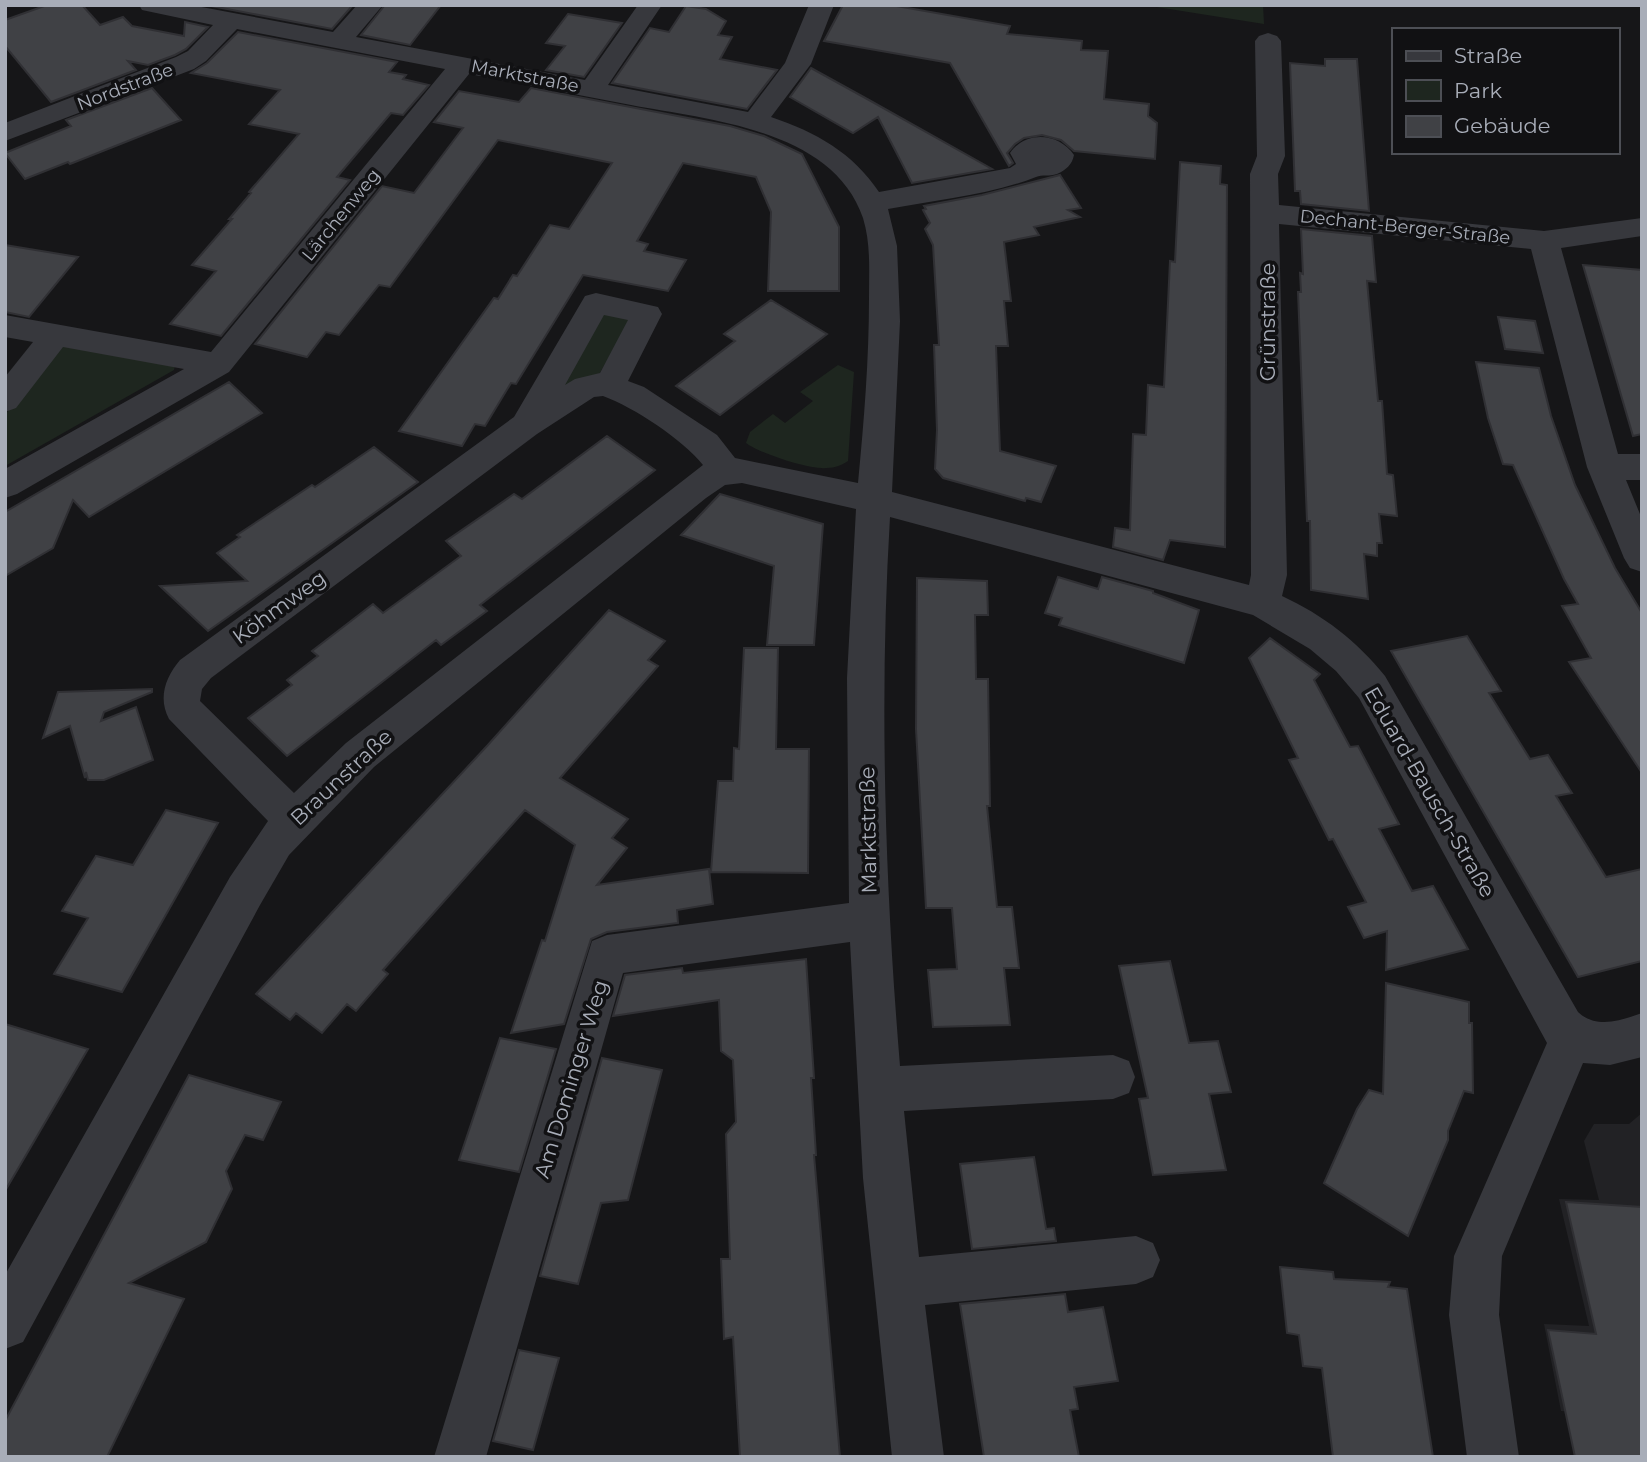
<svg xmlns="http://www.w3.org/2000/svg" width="1647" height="1462" font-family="Montserrat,sans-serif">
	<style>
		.built { fill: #222225 }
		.green { fill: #1e261f }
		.building { fill: #404145; stroke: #303034; stroke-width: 2 }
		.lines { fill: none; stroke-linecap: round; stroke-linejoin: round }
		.minor { fill: #37383d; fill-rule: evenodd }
		.labels { text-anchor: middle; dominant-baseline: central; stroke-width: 7; stroke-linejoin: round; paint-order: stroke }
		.far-street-label { font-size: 18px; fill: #a8adb8; stroke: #111113 }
		.street-label { font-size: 21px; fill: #a8adb8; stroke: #111113 }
	</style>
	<rect width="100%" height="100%" fill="#161618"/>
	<!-- built -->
	<path class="built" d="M1642 1113V1416L1561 1411 1544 1324 1589 1326 1559 1199 1599 1200 1584 1141 1594 1124H1629Z"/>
	<!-- green -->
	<path class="green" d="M1144 5H1263L1264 24Z
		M602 314 629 317 630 321 598 376 557 393Z
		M60 344 175 365 174 370 5 466V415Z
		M838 365 854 372 848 461C842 465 835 468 827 468 810 470 759 453 746 443L750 432 773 414 785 423 813 401 800 392Z"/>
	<!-- building -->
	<path class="building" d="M47 5H82L100 25 123 17 132 26 184 36 185 22 208 27 186 49 175 55 148 65 128 61 136 70 51 102 5 46V20Z
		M206 5H353L332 29Z
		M385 5H441L410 45 361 35Z
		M843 5H891L1010 26 1007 34 1082 41 1081 50 1108 51 1104 99 1149 104 1148 116 1157 123 1155 159 1074 151 1061 140 1042 135 1024 138 1015 144 1007 153 1013 163 1009 166 950 63 824 41Z
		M686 6 706 9 726 21 718 35 732 37 720 59 777 70 747 109 612 83 650 28 669 32Z
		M568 14 622 23 584 77 546 70 565 46 546 43Z
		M238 32 397 62 389 72 406 75 403 79 429 85 403 115 391 113 337 177 350 180 221 336 170 324 216 271 192 265 232 219H229L251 193 249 192 299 134 249 124 280 90 191 73 207 63Z
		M1325 59H1357L1369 211 1301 204 1300 191H1295L1290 63 1325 66Z
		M811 68 869 100 992 169 912 183 878 117 853 133 790 97Z
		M152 88 181 120 70 164 68 162 25 179 5 153 71 126 66 120Z
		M531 88 730 126 764 136 802 154 839 227V291H768L771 212 756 177 683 163 637 241 648 244 644 251 686 260 668 291 583 275 516 384 511 383 485 426 475 424 462 446 399 431 494 298 498 299 513 275 517 276 550 225 569 229 612 163 498 140 390 287 379 285 339 335 326 332 307 357 255 344 382 186 414 193 463 128 434 122 459 91 519 102Z
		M1180 162 1221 166 1220 184 1227 185 1225 547 1170 540 1163 560 1113 547 1115 528 1130 530 1133 434 1146 435 1148 385 1164 387 1170 261 1175 262Z
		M1060 175 1081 208 1068 210 1080 217 1034 227 1039 235 1004 242 1011 301H1004L1008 346H996L1000 451 1056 466 1041 502 1026 498 1025 501 943 478 935 469 937 430 934 345H939L933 245 925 229 930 223 923 210 926 209 924 206 982 195Z
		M1301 229 1372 236 1376 282 1367 281 1378 401H1382L1387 474 1393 475 1397 516 1379 514 1382 543H1377V556L1364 554 1368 599 1311 590 1310 521H1307L1298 292H1301L1300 273 1303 274Z
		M5 245 78 257 29 317 5 312Z
		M1583 265 1642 270V434L1633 436Z
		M771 300 827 334 720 415 676 386 735 341 724 334Z
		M1498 317 1535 321 1543 353 1505 349Z
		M1476 362 1539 368 1551 416 1575 485 1615 568 1642 613V773L1569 662 1591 658 1562 606 1578 604 1564 579 1513 465 1503 464 1488 418Z
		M229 382 262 413 89 517 73 500 53 548 5 576V512Z
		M607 436 655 470 480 605 487 611 441 645 436 640 287 756 248 718 292 685 287 680 318 656 312 651 373 604 383 613 461 556 446 541 514 494 522 499Z
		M374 447 418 482 208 631 160 586 247 581 217 553 240 537 237 535 312 485 315 487Z
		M720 494 823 524 814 645H767L774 566 681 535Z
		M1058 577 1098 589 1102 577 1153 591V593L1199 610 1184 663 1059 625 1062 618 1045 613Z
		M917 578 987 581 988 615H975L976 679H988L990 806H987L997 907H1012L1019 968H1004L1010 1025 933 1027 928 970 957 969 952 908H926L916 729Z
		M609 610 665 641 648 660 658 666 560 778 628 819 612 838 627 848 597 885 709 869 713 904 677 910 678 923 607 932 591 939 564 1024 511 1033 542 940 545 941 575 845 525 810 383 970 388 974 356 1011 347 1004 322 1033 296 1013 290 1020 256 994 487 746Z
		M1467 636 1501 691 1489 693 1530 759 1548 755 1572 793 1556 796 1606 877 1642 869V961L1578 977 1391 651Z
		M1270 638 1320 674 1314 680 1350 747 1358 746 1399 824 1379 829 1412 891 1433 886 1468 949 1386 970 1387 931 1364 938 1348 907 1366 902 1333 839 1329 840 1289 760 1298 758 1249 658Z
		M744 648H778L776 749H809L808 873 711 872 718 781H733L734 748 739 749Z
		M152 689V692L104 712 101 721 136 707 153 760 104 780H88L86 772 85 778 70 726 43 738 58 692Z
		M166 810 218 823 122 992 54 974 88 918 62 911 96 856 133 865Z
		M806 959 814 1078H811L816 1155H814L840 1457H740L733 1337 724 1339 721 1259H730L726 1134 736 1122 733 1060 721 1051 719 1000 613 1016 625 975 682 968 683 973Z
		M1170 961 1189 1043 1218 1041 1231 1092 1209 1094 1226 1170 1153 1175 1139 1099 1148 1098 1119 966Z
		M1386 983 1469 1002V1023H1472L1473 1093 1464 1091 1448 1131V1140L1408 1236 1324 1183 1357 1109 1369 1090 1383 1094Z
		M5 1024 88 1049 5 1191Z
		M500 1038 556 1049 519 1172 459 1160Z
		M602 1058 662 1070 628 1200 601 1203 578 1284 540 1276Z
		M189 1075 281 1102 263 1140 245 1135 226 1171 232 1189 206 1242 129 1283 184 1299 107 1457H5V1421Z
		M1034 1157 1046 1229 1054 1228 1056 1241 972 1249 960 1164Z
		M1566 1202 1642 1207V1457H1575L1548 1330 1596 1334Z
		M1280 1267 1333 1272 1334 1279 1390 1282 1388 1287 1407 1289 1433 1457H1333L1322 1368 1303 1366 1299 1335 1287 1333Z
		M1065 1294 1068 1312 1103 1307 1118 1381 1074 1387 1078 1409 1070 1410 1079 1457H984L960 1304Z
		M519 1350 559 1358 533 1450 493 1441Z"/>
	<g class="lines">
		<!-- minor -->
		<path class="minor" d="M139 5H191L333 32 357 5H383L356 37 585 80 638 5H662L608 85 748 112 785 63 809 5H834L811 64 771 117C816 132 853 153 879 192L1010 168 1016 164 1010 153C1026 130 1059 133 1074 155 1072 165 1066 170 1057 174 1049 177 1042 174 1036 177 990 195 936 200 888 209L897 246 900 321 892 492 1249 585 1251 575 1250 174 1257 156 1255 41 1259 36 1268 33 1277 36 1281 41 1285 156 1278 174 1279 205 1544 231 1642 218V236L1561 248 1618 454H1642V480H1626L1642 519V572L1630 568 1624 558 1587 467 1531 249 1279 224 1287 575 1282 596C1323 615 1357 641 1385 676L1578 1012C1596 1029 1620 1021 1642 1013V1057L1610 1065 1583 1063 1502 1256 1499 1315 1519 1457H1467L1449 1315 1454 1256 1547 1043 1359 698 1336 671 1310 649 1253 615 890 517C879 700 885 884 900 1066L1113 1055 1129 1061 1135 1077 1129 1093 1113 1099 904 1111 919 1257 1136 1236 1153 1243 1160 1260 1153 1277 1136 1284 925 1305 944 1457H892L863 1178 850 942 623 973 486 1457H434L592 941 607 935 849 903 847 678 856 509 742 483 725 485 706 498 374 767 289 855 260 905 23 1342 5 1349V1275L230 877 268 821 169 719C158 698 165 678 180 660L514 417 585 296 596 293 658 307 662 314 628 381 644 387 717 435 735 458 858 483C864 421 869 360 869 298 869 271 871 244 863 218 833 129 709 120 631 105 577 95 523 84 469 74L229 372 17 494 5 498V469L184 369 63 347 16 408 5 412V377L33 342 5 337V315L211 352 445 69 237 29 206 61 194 69 5 141V123L176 57 188 51 213 25 142 10ZM604 315 628 320 600 373 575 379 565 385ZM603 396C635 408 682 439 703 465L346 743 294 793 200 701 202 689 211 678 537 434 594 397Z"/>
	</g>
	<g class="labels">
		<!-- far-street labels -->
		<g class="far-street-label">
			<text transform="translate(525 76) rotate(11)">Marktstraße</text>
			<text transform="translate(125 87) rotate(-21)">Nordstraße</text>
			<text transform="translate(341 215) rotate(-51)">Lärchenweg</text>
			<text transform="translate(1405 227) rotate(6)">Dechant-Berger-Straße</text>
		</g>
		<!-- street labels -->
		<g class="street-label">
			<text transform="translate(1267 322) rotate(-90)">Grünstraße</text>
			<text transform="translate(279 607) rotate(-36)">Köhmweg</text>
			<text transform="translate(341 777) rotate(-43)">Braunstraße</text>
			<text transform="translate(1430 792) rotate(60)">Eduard-Bausch-Straße</text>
			<text transform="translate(868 830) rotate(-91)">Marktstraße</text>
			<text transform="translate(571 1079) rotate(-73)">Am Dominger Weg</text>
		</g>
	</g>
	<!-- border -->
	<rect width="1647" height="1462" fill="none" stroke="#a8adb8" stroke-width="14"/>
	<!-- legend -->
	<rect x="1392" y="28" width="228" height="126" fill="#111113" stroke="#4d4f55" stroke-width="2"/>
	<rect x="1406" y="51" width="35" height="10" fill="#37383d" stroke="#4d4f55" stroke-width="2"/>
	<text x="1454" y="63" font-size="21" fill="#a8adb8">Straße</text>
	<rect x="1406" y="80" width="35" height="21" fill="#1e261f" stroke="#4d4f55" stroke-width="2"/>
	<text x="1454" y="98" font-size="21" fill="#a8adb8">Park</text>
	<rect x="1406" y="116" width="35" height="21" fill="#404145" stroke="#4d4f55" stroke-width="2"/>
	<text x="1454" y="133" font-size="21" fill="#a8adb8">Gebäude</text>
</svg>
